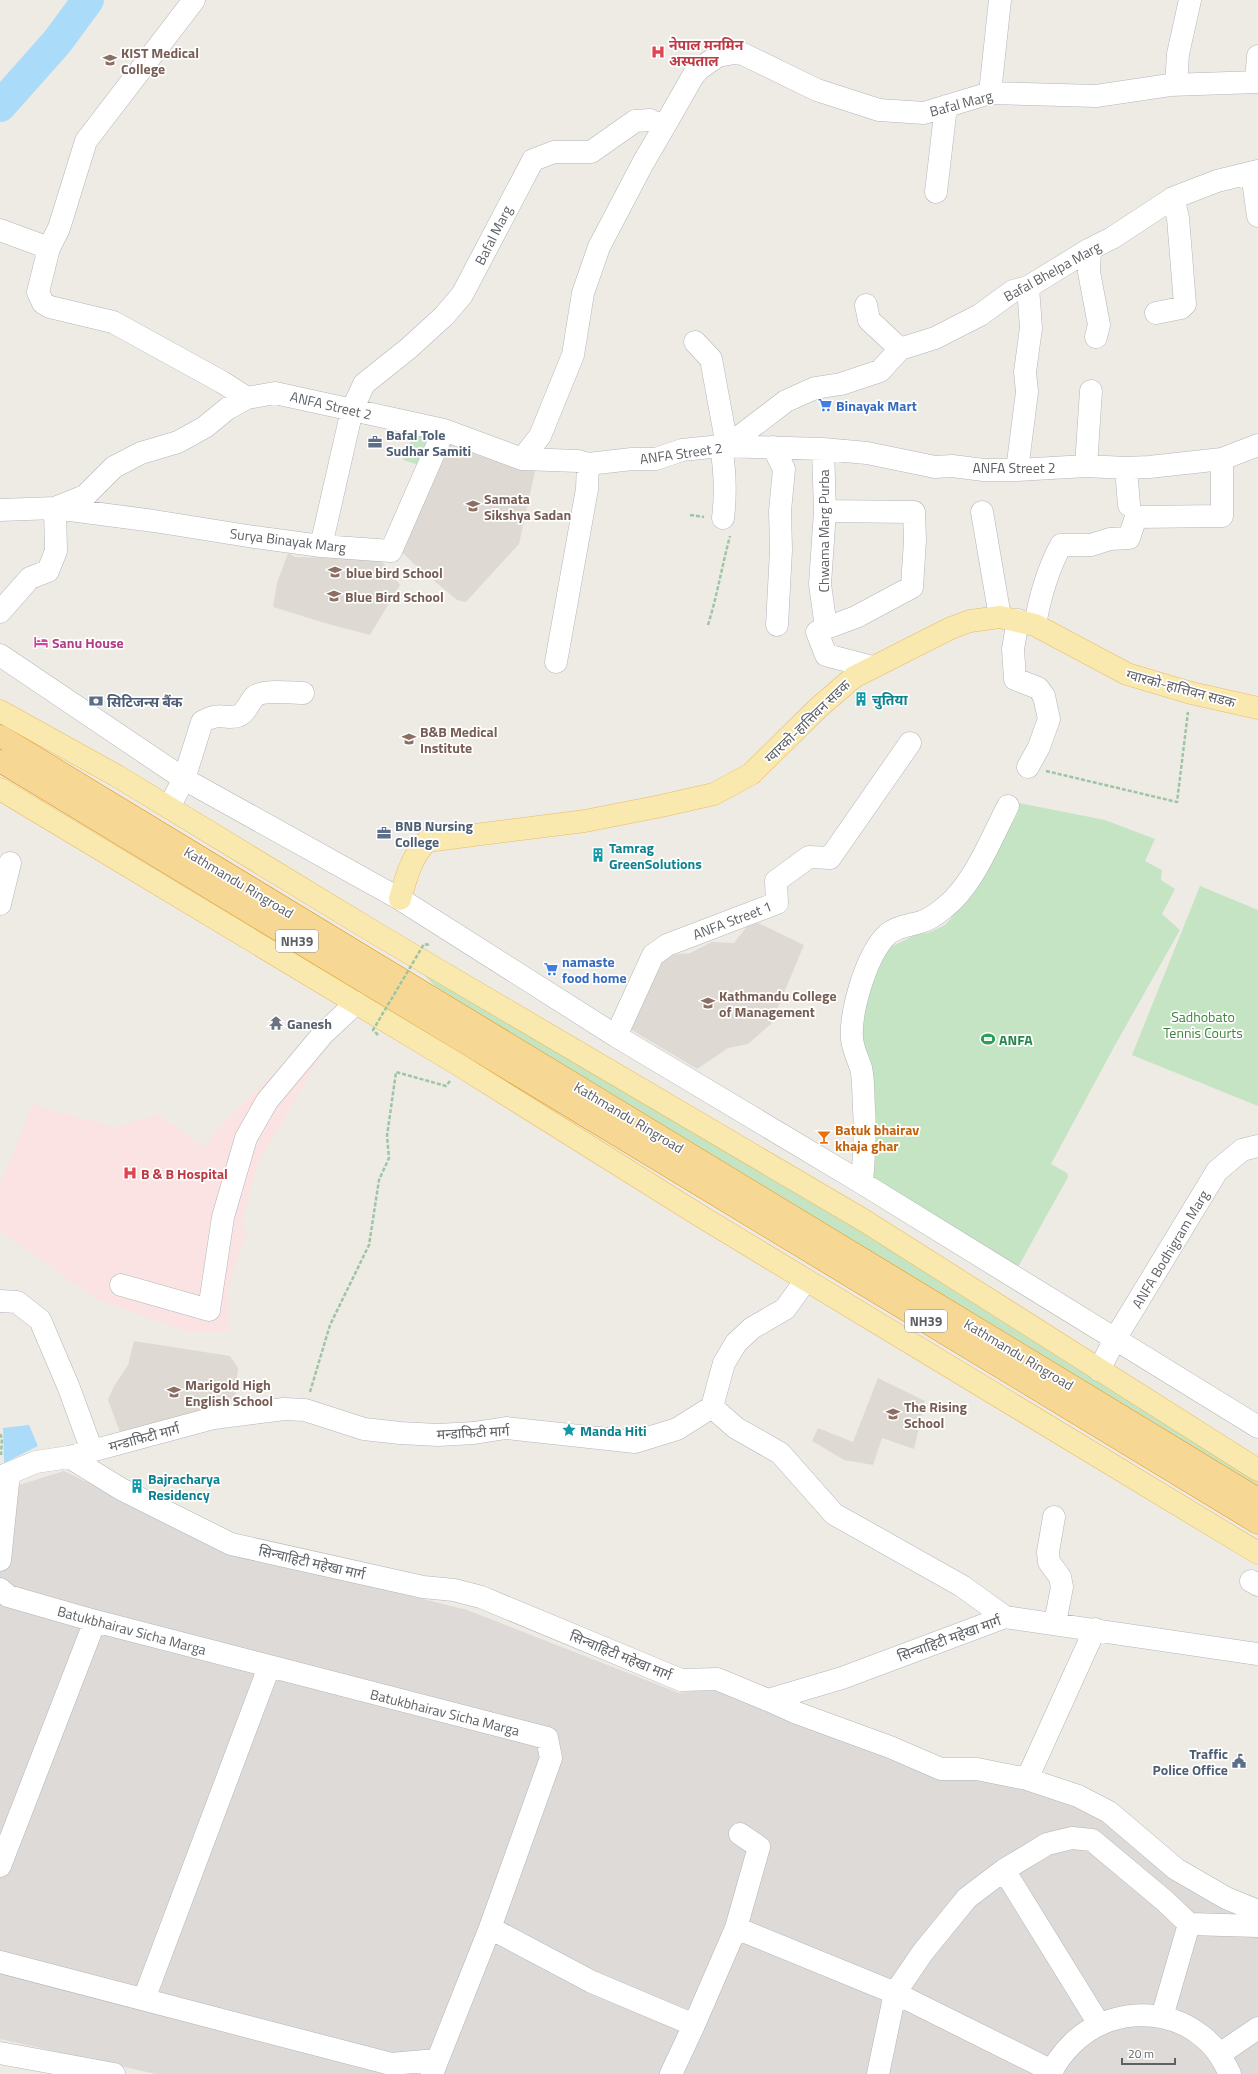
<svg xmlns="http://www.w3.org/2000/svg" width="1258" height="2074" font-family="'Titillium Web','Noto Sans Devanagari',sans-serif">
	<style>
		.industrial { fill: #dddad7 }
		.education { fill: #dedad3 }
		.medical { fill: #fae3e2 }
		.green { fill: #c5e4c3 }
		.water { fill: #aadbf9 }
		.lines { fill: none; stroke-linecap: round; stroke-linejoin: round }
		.river { stroke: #aadbf9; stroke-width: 32 }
		.minor-casing { stroke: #b2b5b9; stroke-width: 23 }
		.major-casing { stroke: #e8bc64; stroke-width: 23 }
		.highway-casing { stroke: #e39510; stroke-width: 23 }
		.path { stroke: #9dc5a5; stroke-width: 2.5; stroke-dasharray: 4 2; stroke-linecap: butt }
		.minor { stroke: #fff; stroke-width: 22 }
		.major { stroke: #f9e9ae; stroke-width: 22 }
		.highway { stroke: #f6d894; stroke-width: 22 }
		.path-bridge { stroke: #9dc5a5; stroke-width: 2.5; stroke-dasharray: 4 2; stroke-linecap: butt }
		.labels { text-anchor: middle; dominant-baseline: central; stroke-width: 3.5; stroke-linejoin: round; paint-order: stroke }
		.shield { fill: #fff; stroke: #8e9092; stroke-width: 1 }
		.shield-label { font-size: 13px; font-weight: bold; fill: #5d6064 }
		.health-label { font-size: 14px; font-weight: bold; fill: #be3a42; stroke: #fff; text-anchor: start }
		.education-label { font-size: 14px; font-weight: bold; fill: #785e54; stroke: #fff; text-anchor: start }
		.street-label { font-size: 14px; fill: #5d6064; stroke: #fff }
		.shop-label { font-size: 14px; font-weight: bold; fill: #366cbe; stroke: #fff; text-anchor: start }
		.service-label { font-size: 14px; font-weight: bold; fill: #4e5e75; stroke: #fff; text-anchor: start }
		.hotel-label { font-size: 14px; font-weight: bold; fill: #b23c85; stroke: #fff; text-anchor: start }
		.culture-label { font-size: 14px; font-weight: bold; fill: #0d838f; stroke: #fff; text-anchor: start }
		.park-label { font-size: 14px; fill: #3c843c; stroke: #fff }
		.worship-label { font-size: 14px; font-weight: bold; fill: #5b616d; stroke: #fff; text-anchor: start }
		.leisure-label { font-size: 14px; font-weight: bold; fill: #27864d; stroke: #fff; text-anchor: start }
		.food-label { font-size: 14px; font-weight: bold; fill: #c56008; stroke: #fff; text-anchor: start }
	</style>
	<rect width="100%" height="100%" fill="#eeebe5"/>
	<!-- industrial -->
	<path class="industrial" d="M64 1471 230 1551 467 1610 679 1693 716 1688 918 1770 944 1773 1077 1799 1258 1911V2074H156L0 2039V1491Z"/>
	<!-- education -->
	<path class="education" d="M443 442 486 458 536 467 519 544 466 602 457 600 413 563 401 551Z
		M288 553 295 557 380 559 400 585 370 635 328 624 273 607 277 583Z
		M752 920 804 945 771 1024 748 1044 728 1048 697 1069 625 1026 660 956 690 953 712 942 734 943Z
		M134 1341 230 1356 238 1368 235 1398 215 1415 187 1422 120 1432 108 1400 114 1386 128 1365Z
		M878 1378 925 1401 914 1449 882 1438 873 1465 844 1460 812 1441 818 1428 853 1442Z"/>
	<!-- medical -->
	<path class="medical" d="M314 1033 327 1045 258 1163 242 1221 247 1236 234 1268 228 1290 229 1332H188L98 1300 0 1231V1184L32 1105 115 1127 158 1114 204 1148 218 1128Z"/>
	<!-- green -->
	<path class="green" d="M416 429 434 433 422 466 403 460Z
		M1019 803 1105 820 1155 839 1145 861 1162 870 1161 880 1175 889 1162 914 1180 930 1114 1047 1051 1164 1067 1173 1068 1177 1018 1267 865 1175 862 999 889 948 915 935 928 933 945 925 960 908 978 884 1017 815Z
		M1200 886 1258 910V1106L1132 1055Z
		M424 975 438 980 905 1256 1258 1479V1485L587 1081 435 986Z"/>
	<!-- water -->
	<path class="water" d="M29 1425 38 1446 4 1463 3 1428Z"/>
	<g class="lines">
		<!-- river -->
		<path class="river" d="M0 106 57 42 88 0"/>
		<defs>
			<path id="minor" d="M1256 82 1258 56
				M1176 85 1178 54 1190 0
				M990 93 1000 0
				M664 127 693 76 699 69 718 56 734 53 743 54 817 90 879 110 924 113 990 93 1096 96 1170 85 1258 82
				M1252 173 1258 216
				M936 192 946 106
				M0 230 49 248 59 228 86 141 194 0
				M49 248 38 292 43 303 50 307 113 322 222 382 247 398
				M1090 249 1089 272 1099 325 1096 337
				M866 305 869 320 900 349
				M1156 313 1181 308 1185 304 1178 218 1173 198
				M695 342 711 359 727 446
				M721 446C725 470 726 494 723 518
				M727 446 786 401 815 388 841 384 880 371 900 349 935 338 980 315 1013 291 1028 287 1090 249 1112 238 1173 198 1217 181 1258 171
				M773 447 784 469 780 511 781 550 777 625
				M823 449 825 511 820 584 826 628 817 632 826 655 872 667
				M1086 466 1091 391
				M1126 468 1129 505
				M1017 470 1027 392 1025 372 1031 328 1028 287
				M0 510 55 508 154 521 254 537 321 546 391 551 444 430
				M825 511 914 512 915 540 912 587 856 617 826 628
				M982 512 1000 617
				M321 546 352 410 364 384 409 348 444 316 462 295 533 160 554 152H591L635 121 650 120 664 127 643 163 599 247 583 293 573 355 540 436 522 459
				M0 612 30 578 48 571 56 551 55 508 85 496 114 467 141 453 178 442 205 427 227 409 247 398 275 393 444 430 522 459 578 461 588 464 632 459H656L682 450 721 446 823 449 867 453 935 467 952 466 984 470H1017L1086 466 1126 468 1149 467 1222 459 1258 445
				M1018 620 1013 649 1015 679 1038 688 1044 696 1049 719 1039 747 1028 767
				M1035 625C1040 596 1047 571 1061 545H1091L1110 539 1129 538 1136 517 1222 516V459
				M0 655 184 779 400 899 616 1036 862 1183 1258 1427
				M556 662 587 489 588 464
				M169 807 184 779 202 722C221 711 223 720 238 716 246 713 249 703 254 697 262 689 291 693 303 693
				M0 904 10 863
				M616 1036 653 955 667 945 777 903 776 881 809 857 830 858 910 743
				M862 1183C864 1158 866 1133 864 1108 863 1095 864 1081 861 1068 858 1059 853 1049 852 1039 850 1012 865 961 883 939 892 927 907 926 921 922 928 920 938 913 944 908 973 886 991 839 1008 806
				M121 1285 209 1310 223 1217 246 1138 267 1101 323 1034 356 1003
				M0 1301 17 1302 40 1320 69 1388 92 1451
				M1099 1370 1115 1339 1217 1171 1242 1150 1258 1146
				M712 1407 736 1428 780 1453 834 1514 962 1586 1005 1617
				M69 1457 121 1489 231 1544 423 1587 454 1590 481 1597 681 1680 717 1679 768 1700 842 1678 1005 1617 1258 1654
				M0 1477 36 1462 69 1457 214 1418 284 1409 305 1410 364 1429 400 1433 438 1435 474 1433 506 1428 635 1442 677 1429 712 1407 724 1363 736 1343 752 1328 785 1309 806 1280
				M1054 1517 1048 1552 1049 1562 1060 1577 1062 1587 1055 1623
				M0 1560 9 1473
				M1251 1581 1258 1585
				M0 1589 8 1596 95 1621 547 1738 551 1758 490 1928 432 2074
				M768 1700 797 1713 890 1747 941 1769H977L1027 1779 1078 1796 1109 1812 1176 1869 1226 1898 1258 1911
				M1027 1779 1095 1629
				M0 1866 95 1621
				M1004 1870 1099 2024
				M490 1928 592 1982 694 2025 736 1928 895 1993 1052 2071
				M736 1928 759 1847 740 1834
				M0 1962 391 2064 436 2060
				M144 1999 269 1667
				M1162 2017 1189 1924
				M0 2053 114 2074
				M1220 2054 1258 2028
				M671 2074 694 2025
				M878 2074 895 1993 923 1952 967 1898 1004 1870 1047 1844 1072 1838 1092 1840 1165 1901 1189 1924 1258 1926
				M1051 2074C1055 2063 1064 2052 1072 2044 1107 2009 1165 2005 1203 2037 1216 2047 1223 2060 1230 2074"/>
			<path id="major" d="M0 711 117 776 377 934 865 1221 1258 1470
				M0 789 459 1065 702 1217 1258 1553
				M400 899C406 878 411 857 427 841L585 821 661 806 714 794 751 774 818 708 854 677 951 628 970 621 1000 617 1035 625 1127 674 1191 693 1258 708"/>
			<path id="highway" d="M0 736 1258 1499
				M0 761 1258 1523"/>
		</defs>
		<!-- minor casing -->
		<use href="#minor" class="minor-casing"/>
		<!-- major casing -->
		<use href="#major" class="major-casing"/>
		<!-- highway casing -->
		<use href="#highway" class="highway-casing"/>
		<!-- path -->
		<path class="path" d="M690 515 704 517
			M708 625C717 596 722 566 730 536
			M1046 771 1177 802 1188 712
			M310 1392 330 1325 369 1245 379 1180 389 1158 387 1136 396 1072 446 1086 450 1081
			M0 1434 2 1438 1 1455"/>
		<!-- minor -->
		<use href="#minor" class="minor"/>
		<!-- major -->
		<use href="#major" class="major"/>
		<!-- highway -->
		<use href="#highway" class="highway"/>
		<!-- path-bridge -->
		<path class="path-bridge" d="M378 1035 373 1030 424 944 430 945"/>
	</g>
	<!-- icons -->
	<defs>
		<symbol id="hospital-bare" viewBox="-9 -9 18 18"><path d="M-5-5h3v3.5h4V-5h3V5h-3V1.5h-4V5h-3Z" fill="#e0444e" stroke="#fff" stroke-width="2.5" paint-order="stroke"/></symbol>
		<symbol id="university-bare" viewBox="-9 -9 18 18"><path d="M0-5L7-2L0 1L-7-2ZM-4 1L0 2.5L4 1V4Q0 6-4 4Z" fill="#8d6e63" stroke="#fff" stroke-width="2.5" paint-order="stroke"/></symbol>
		<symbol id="supermarket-bare" viewBox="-9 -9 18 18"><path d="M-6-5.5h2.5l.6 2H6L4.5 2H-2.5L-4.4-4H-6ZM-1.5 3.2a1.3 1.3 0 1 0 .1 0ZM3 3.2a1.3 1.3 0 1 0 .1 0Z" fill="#3f7fe0" stroke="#fff" stroke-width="2.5" paint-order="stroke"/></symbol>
		<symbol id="office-bare" viewBox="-9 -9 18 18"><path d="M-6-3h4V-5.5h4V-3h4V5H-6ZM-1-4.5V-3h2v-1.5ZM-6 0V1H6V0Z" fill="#5c6f8a" stroke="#fff" stroke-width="2.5" paint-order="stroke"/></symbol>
		<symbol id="school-bare" viewBox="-9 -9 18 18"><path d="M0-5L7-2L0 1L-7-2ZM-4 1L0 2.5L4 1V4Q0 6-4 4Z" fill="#8d6e63" stroke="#fff" stroke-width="2.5" paint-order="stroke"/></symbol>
		<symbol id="hotel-bare" viewBox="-9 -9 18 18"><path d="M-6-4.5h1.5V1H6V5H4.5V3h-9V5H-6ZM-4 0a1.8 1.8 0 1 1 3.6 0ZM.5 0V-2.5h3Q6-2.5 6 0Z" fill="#d1479c" stroke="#fff" stroke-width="2.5" paint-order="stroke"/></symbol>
		<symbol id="building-bare" viewBox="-9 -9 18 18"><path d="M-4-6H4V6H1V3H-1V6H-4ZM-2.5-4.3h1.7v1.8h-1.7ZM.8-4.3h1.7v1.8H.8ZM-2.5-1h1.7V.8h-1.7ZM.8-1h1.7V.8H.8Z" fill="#0f9aa8" stroke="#fff" stroke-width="2.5" paint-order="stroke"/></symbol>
		<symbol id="bank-bare" viewBox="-9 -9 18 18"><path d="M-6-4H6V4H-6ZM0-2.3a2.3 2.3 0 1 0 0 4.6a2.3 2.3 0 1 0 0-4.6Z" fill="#5c6f8a" stroke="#fff" stroke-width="2.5" paint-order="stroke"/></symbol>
		<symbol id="temple-bare" viewBox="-9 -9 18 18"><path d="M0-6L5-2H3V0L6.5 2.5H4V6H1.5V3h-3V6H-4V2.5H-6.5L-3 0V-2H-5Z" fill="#6b7280" stroke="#fff" stroke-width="2.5" paint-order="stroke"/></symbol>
		<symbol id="stadium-bare" viewBox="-9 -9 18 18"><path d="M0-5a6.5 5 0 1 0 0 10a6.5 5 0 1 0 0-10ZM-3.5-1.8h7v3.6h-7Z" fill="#2e9e5b" stroke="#fff" stroke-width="2.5" paint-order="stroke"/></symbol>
		<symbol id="bar-bare" viewBox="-9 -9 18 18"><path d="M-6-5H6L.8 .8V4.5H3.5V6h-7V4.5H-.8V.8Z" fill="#e8710a" stroke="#fff" stroke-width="2.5" paint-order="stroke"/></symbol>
		<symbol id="sight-bare" viewBox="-9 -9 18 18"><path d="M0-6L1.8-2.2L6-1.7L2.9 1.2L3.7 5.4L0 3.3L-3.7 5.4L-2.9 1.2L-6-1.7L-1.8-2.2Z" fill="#0f9aa8" stroke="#fff" stroke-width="2.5" paint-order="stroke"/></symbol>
		<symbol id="civic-bare" viewBox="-9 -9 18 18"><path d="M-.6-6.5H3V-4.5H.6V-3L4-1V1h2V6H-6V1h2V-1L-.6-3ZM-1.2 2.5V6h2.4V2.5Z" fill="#5c6f8a" stroke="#fff" stroke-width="2.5" paint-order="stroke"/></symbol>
	</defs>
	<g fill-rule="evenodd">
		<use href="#hospital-bare" x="648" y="42" width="20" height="20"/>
		<use href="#university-bare" x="100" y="50" width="20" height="20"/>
		<use href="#supermarket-bare" x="815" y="395" width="20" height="20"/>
		<use href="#office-bare" x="365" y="432" width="20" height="20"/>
		<use href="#school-bare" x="463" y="496" width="20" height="20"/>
		<use href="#school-bare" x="325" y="562" width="20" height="20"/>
		<use href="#school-bare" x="324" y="586" width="20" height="20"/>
		<use href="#hotel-bare" x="31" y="632" width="20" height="20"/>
		<use href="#building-bare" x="851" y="689" width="20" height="20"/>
		<use href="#bank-bare" x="86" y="691" width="20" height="20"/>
		<use href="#university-bare" x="399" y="729" width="20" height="20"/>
		<use href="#office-bare" x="374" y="823" width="20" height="20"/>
		<use href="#building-bare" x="588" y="845" width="20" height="20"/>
		<use href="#supermarket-bare" x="541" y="959" width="20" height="20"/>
		<use href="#university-bare" x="698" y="993" width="20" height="20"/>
		<use href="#temple-bare" x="266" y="1013" width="20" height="20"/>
		<use href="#stadium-bare" x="978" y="1029" width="20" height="20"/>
		<use href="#bar-bare" x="814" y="1127" width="20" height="20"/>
		<use href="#hospital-bare" x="120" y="1163" width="20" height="20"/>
		<use href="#school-bare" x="164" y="1382" width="20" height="20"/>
		<use href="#school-bare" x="883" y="1404" width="20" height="20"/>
		<use href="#sight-bare" x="559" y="1420" width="20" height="20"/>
		<use href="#building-bare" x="127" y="1476" width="20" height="20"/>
		<use href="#civic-bare" x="1229" y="1751" width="20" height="20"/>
	</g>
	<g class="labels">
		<!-- shield labels -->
		<g class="shield">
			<rect x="276" y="930" width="42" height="22" rx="3"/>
			<rect x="905" y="1310" width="42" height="22" rx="3"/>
		</g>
		<g class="shield-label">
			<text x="297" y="941">NH39</text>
			<text x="926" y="1321">NH39</text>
		</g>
		<!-- health labels -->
		<g class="health-label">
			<text x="669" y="44">नेपाल मनमिन<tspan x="669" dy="16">अस्पताल</tspan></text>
			<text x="141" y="1173">B &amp; B Hospital</text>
		</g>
		<!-- education labels -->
		<g class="education-label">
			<text x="121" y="52">KIST Medical<tspan x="121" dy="16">College</tspan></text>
			<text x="484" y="498">Samata<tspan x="484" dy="16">Sikshya Sadan</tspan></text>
			<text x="346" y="572">blue bird School</text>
			<text x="345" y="596">Blue Bird School</text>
			<text x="420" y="731">B&amp;B Medical<tspan x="420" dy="16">Institute</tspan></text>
			<text x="719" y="995">Kathmandu College<tspan x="719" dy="16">of Management</tspan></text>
			<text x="185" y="1384">Marigold High<tspan x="185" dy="16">English School</tspan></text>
			<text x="904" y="1406">The Rising<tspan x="904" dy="16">School</tspan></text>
		</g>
		<!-- street labels -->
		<g class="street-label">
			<text transform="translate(961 103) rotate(-15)">Bafal Marg</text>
			<text transform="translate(493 235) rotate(-63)">Bafal Marg</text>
			<text transform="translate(1052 271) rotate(-29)">Bafal Bhelpa Marg</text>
			<text transform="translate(331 405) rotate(13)">ANFA Street 2</text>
			<text transform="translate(681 453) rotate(-8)">ANFA Street 2</text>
			<text x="1014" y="467">ANFA Street 2</text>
			<text transform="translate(823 531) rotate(-90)">Chwama Marg Purba</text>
			<text transform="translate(288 540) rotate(7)">Surya Binayak Marg</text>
			<text transform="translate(1181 688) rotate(15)">ग्वारको-हात्तिवन सडक</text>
			<text transform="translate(807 721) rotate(-44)">ग्वारको-हात्तिवन सडक</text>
			<text transform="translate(239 882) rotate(31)">Kathmandu Ringroad</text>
			<text transform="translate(732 920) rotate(-21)">ANFA Street 1</text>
			<text transform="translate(629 1117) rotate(31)">Kathmandu Ringroad</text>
			<text transform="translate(1170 1249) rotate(-59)">ANFA Bodhigram Marg</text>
			<text transform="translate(1019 1354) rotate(31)">Kathmandu Ringroad</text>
			<text transform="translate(473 1432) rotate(-3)">मन्डाफिटी मार्ग</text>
			<text transform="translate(144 1437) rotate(-15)">मन्डाफिटी मार्ग</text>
			<text transform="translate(312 1562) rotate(13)">सिन्चाहिटी महेखा मार्ग</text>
			<text transform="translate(132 1630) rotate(15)">Batukbhairav Sicha Marga</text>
			<text transform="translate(949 1638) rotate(-20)">सिन्चाहिटी महेखा मार्ग</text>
			<text transform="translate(621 1655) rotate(22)">सिन्चाहिटी महेखा मार्ग</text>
			<text transform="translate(445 1712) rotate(14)">Batukbhairav Sicha Marga</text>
		</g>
		<!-- shop labels -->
		<g class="shop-label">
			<text x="836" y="405">Binayak Mart</text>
			<text x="562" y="961">namaste<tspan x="562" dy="16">food home</tspan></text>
		</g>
		<!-- service labels -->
		<g class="service-label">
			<text x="386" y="434">Bafal Tole<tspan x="386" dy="16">Sudhar Samiti</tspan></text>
			<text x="107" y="701">सिटिजन्स बैंक</text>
			<text x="395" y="825">BNB Nursing<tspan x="395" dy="16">College</tspan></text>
			<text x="1228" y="1753" text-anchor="end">Traffic<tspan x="1228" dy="16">Police Office</tspan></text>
		</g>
		<!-- hotel labels -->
		<g class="hotel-label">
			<text x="52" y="642">Sanu House</text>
		</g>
		<!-- culture labels -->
		<g class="culture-label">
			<text x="872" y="699">चुतिया</text>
			<text x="609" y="847">Tamrag<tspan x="609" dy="16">GreenSolutions</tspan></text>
			<text x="580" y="1430">Manda Hiti</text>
			<text x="148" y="1478">Bajracharya<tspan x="148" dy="16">Residency</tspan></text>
		</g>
		<!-- park labels -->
		<g class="park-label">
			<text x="1203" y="1016">Sadhobato<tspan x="1203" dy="16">Tennis Courts</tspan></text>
		</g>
		<!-- worship labels -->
		<g class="worship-label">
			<text x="287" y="1023">Ganesh</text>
		</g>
		<!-- leisure labels -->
		<g class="leisure-label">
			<text x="999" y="1039">ANFA</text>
		</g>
		<!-- food labels -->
		<g class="food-label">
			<text x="835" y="1129">Batuk bhairav<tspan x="835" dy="16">khaja ghar</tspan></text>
		</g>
	</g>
	<!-- scale -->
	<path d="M1122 2058v6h53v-6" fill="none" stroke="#5d6064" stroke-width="2"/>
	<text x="1128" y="2058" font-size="12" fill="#5d6064" stroke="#ffffff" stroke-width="3" paint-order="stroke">20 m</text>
</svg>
